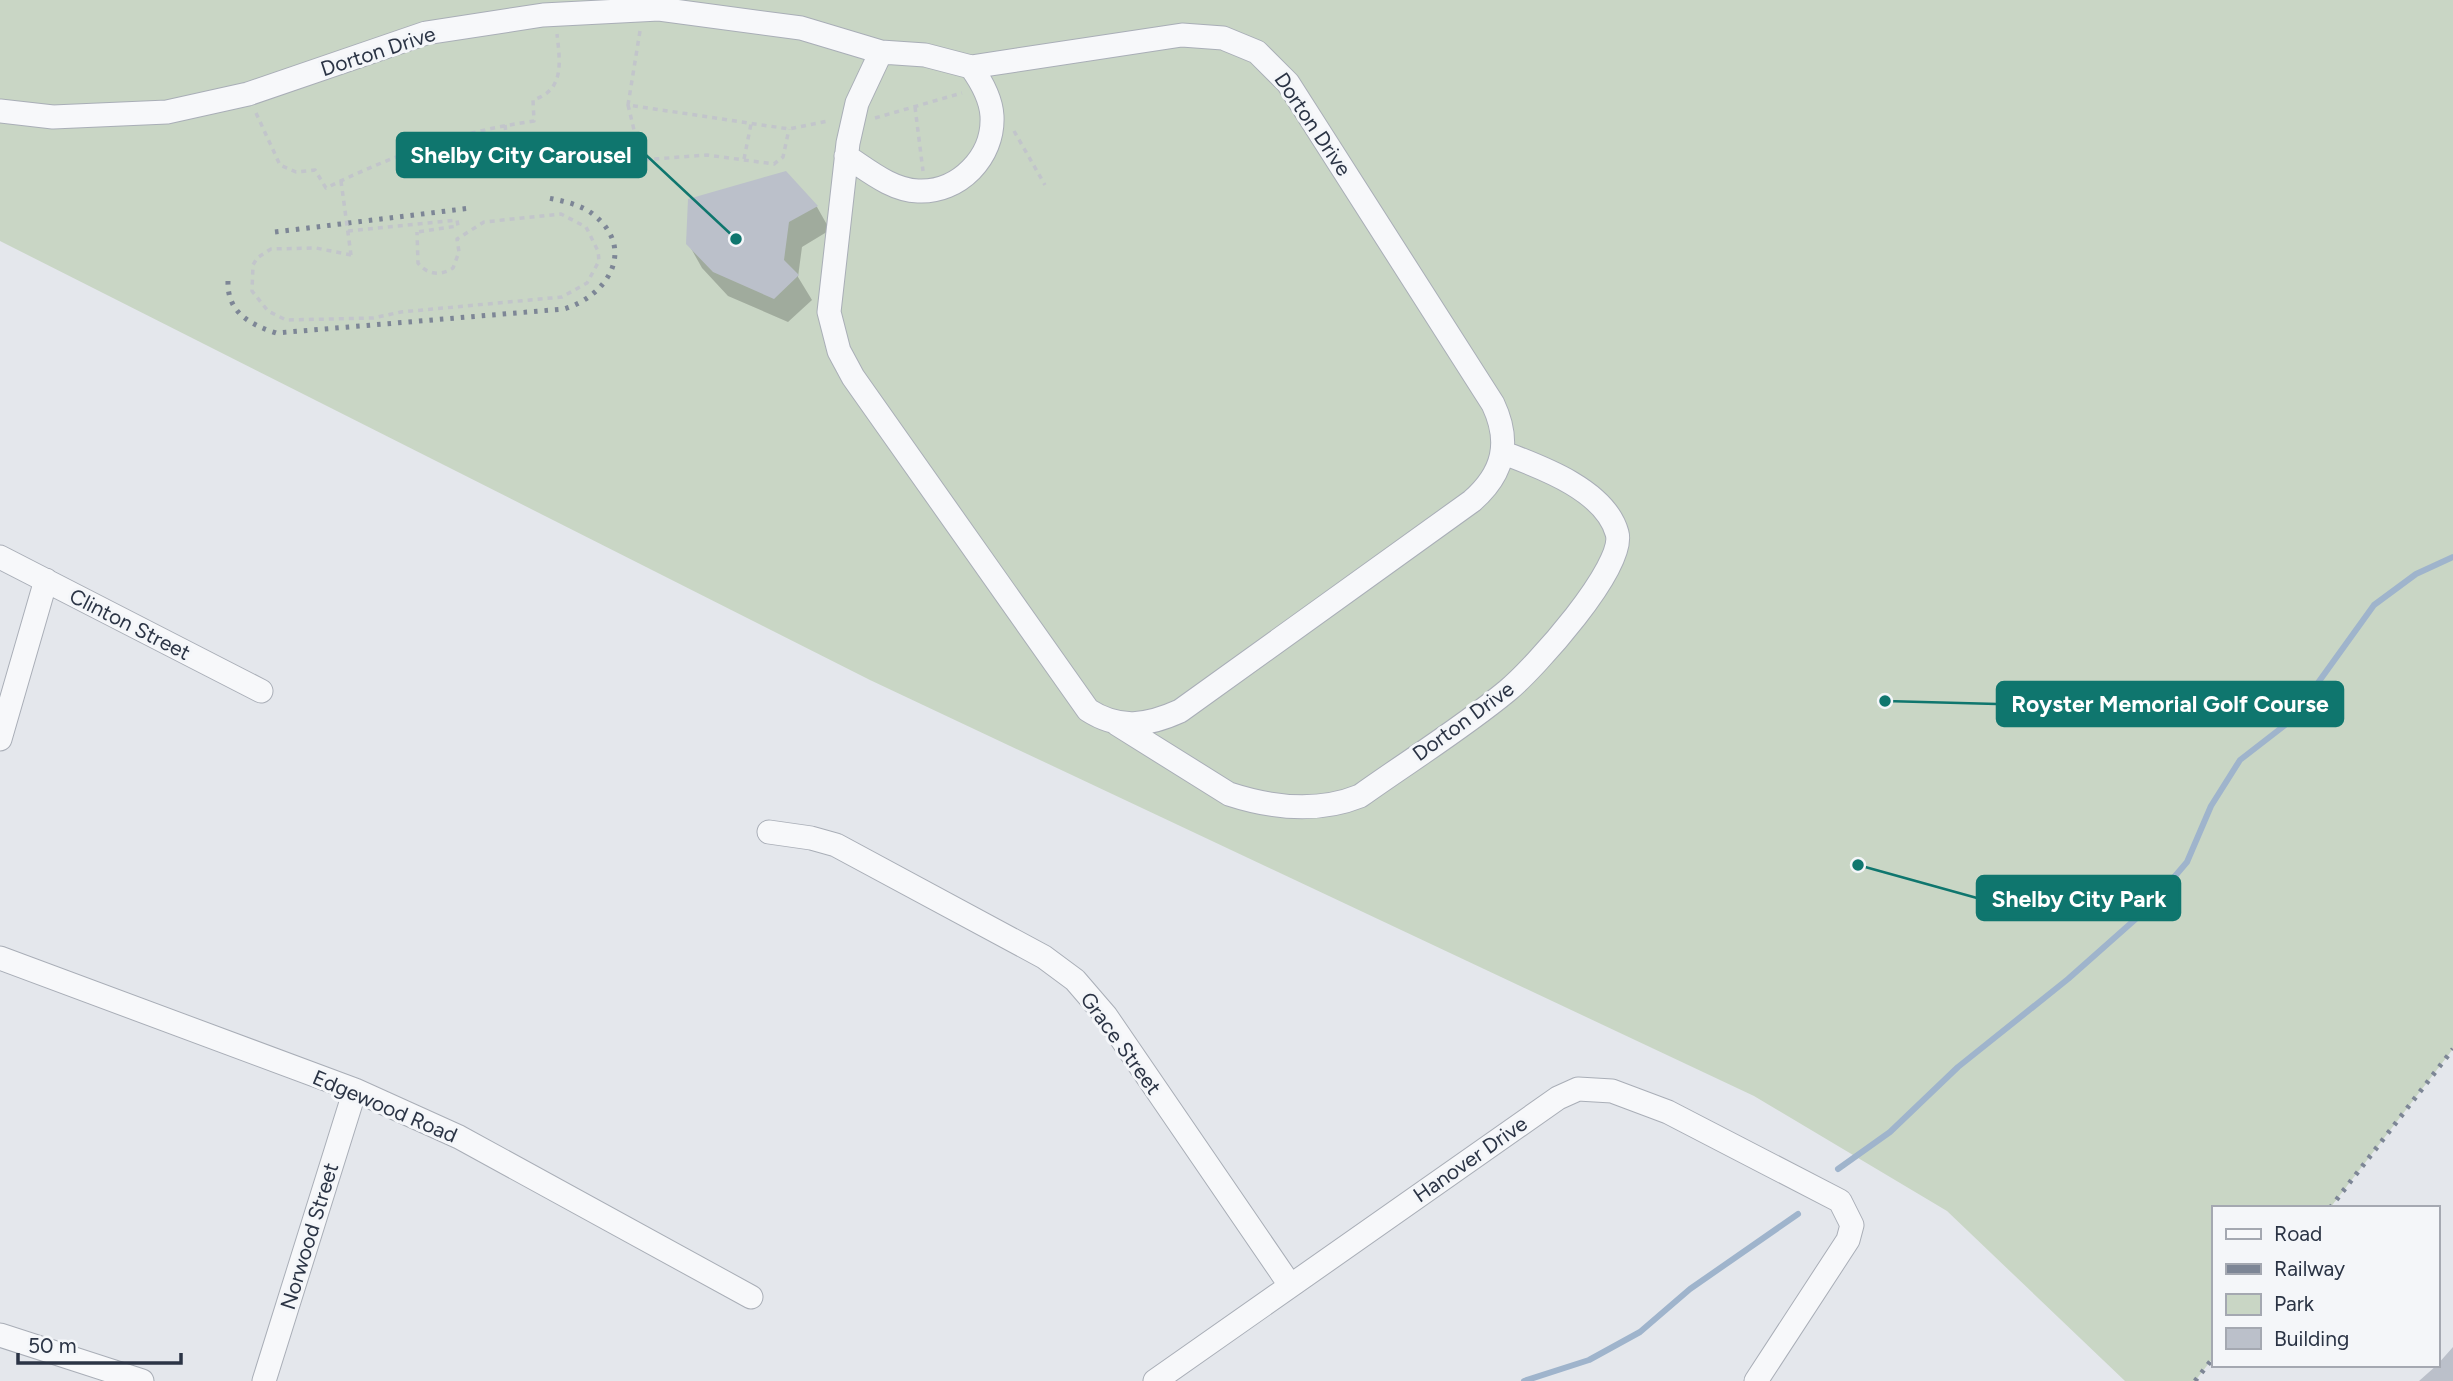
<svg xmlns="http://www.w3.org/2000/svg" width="2453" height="1381" font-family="Figtree,sans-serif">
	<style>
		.green { fill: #c9d6c5 }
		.shadow { fill: #0003 }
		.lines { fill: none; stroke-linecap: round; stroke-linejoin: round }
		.stream { stroke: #9fb4cc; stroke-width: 6 }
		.building { fill: #bbc0ca }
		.minor-casing { stroke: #a9aeb7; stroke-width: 25 }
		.path { stroke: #c2c5cb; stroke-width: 3.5; stroke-dasharray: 5 5; stroke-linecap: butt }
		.minor { stroke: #f7f8fa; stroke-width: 23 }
		.rail { stroke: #7d8696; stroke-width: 5; stroke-dasharray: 3.5 7; stroke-linecap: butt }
		.path-bridge { stroke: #c2c5cb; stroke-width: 3.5; stroke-dasharray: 5 5; stroke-linecap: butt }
		.labels { text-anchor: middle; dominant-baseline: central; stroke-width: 6; stroke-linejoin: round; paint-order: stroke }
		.street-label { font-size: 21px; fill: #2b3445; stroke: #f4f6f9 }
		.leader { fill: none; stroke: #0f766e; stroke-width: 2.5 }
		.callout-dot { fill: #0f766e; stroke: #f4f6f9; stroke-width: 2.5 }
		.callout { fill: #0f766e; stroke: #0f766e; stroke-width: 2.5 }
		.callout-label { font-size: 23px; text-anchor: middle; font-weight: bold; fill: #fff }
	</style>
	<rect width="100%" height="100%" fill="#e4e7ec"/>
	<!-- green -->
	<path class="green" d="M0 0H2453V1049L2330 1208H2213V1358L2195 1381H2125L1947 1211 1754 1096 870 680 0 241Z"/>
	<!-- shadow -->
	<path class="shadow" d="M785 173 817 207 830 230 802 247 798 277 812 300 788 322 728 296 702 268 688 243Z"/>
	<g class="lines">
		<!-- stream -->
		<path class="stream" d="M2302 705 2374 605 2416 574 2453 557
			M1838 1169 1890 1132 1958 1067 2068 979 2147 909 2187 862 2211 806 2240 760 2289 722
			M1524 1381 1589 1360 1640 1332 1690 1289 1798 1214"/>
	</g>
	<!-- building -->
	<path class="building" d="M786 171 818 206 789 222 784 260 799 275 774 299 713 272 686 244 688 199Z
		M2453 1347V1381H2419L2437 1365Z"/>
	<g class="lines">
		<defs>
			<path id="minor" d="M0 111 53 117 167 112 248 94 426 33 543 15 659 9 801 28 881 52 925 55 971 67 1182 35 1223 38 1257 52 1288 83 1493 404C1511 442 1504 473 1472 501L1180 711C1147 726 1119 730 1088 710L853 377 839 351 829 312 848 143 857 103 881 52
				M846 156C868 170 891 190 918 191 959 193 994 157 992 116 991 98 981 81 971 67
				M0 557 261 691
				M1117 724 1229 794C1272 808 1318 813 1360 796 1409 761 1461 729 1507 691 1533 670 1627 566 1617 533 1605 490 1541 467 1504 453
				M0 739 46 580
				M769 832 811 838 836 845 1044 957 1075 980 1106 1016 1290 1285
				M0 958 355 1090 459 1137 751 1297
				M0 1335 142 1381
				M264 1381 355 1090
				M1155 1381 1558 1098 1578 1089 1612 1091 1668 1112 1840 1201 1852 1225 1848 1240 1756 1381"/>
		</defs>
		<!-- minor casing -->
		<use href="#minor" class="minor-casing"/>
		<!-- path -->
		<path class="path" d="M640 31 628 105 789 129 828 121
			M628 105 641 159
			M915 107 923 171
			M256 113 280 165 296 172 315 170 326 188C396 154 457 132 534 121L533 100C565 90 560 62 557 34
			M875 118 962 93
			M505 125 510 170 707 155 774 164 783 157 789 129
			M1014 131 1045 185
			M744 159 751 124
			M348 231 457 220 458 226 417 232
			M351 255 316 248 271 249 257 258 253 265 252 291 268 311 286 320 373 318 401 312 562 297 587 283 599 261 598 251 586 227 561 214 484 222 457 239 459 252 453 268C441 276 427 275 418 263L417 232"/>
		<!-- minor -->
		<use href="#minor" class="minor"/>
		<!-- rail -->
		<path class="rail" d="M275 232 471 208
			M228 281C227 312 249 324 276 333L564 309C607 296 637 250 594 215 582 205 564 201 548 198
			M2330 1208 2453 1049
			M2195 1381 2213 1358"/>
		<!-- path-bridge -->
		<path class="path-bridge" d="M341 181 351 255"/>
	</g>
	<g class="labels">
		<!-- street labels -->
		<g class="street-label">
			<text transform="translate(378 51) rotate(-18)">Dorton Drive</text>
			<text transform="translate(1313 124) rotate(56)">Dorton Drive</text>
			<text transform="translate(130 624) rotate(27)">Clinton Street</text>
			<text transform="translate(1463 721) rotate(-36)">Dorton Drive</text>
			<text transform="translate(1121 1043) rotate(54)">Grace Street</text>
			<text transform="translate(385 1106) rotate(23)">Edgewood Road</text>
			<text transform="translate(1470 1159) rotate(-35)">Hanover Drive</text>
			<text transform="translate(309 1236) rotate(-73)">Norwood Street</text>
		</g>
	</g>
	<!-- callouts -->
	<path class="leader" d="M736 239L646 155M1885 701L1997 704M1858 865L1977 898"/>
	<g class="callout-dot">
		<circle cx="736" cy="239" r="7"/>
		<circle cx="1885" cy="701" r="7"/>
		<circle cx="1858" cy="865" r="7"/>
	</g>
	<g class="callout">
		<rect x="397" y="133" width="249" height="44" rx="7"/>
		<rect x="1997" y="682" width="346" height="44" rx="7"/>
		<rect x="1977" y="876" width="203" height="44" rx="7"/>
	</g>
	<g class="callout-label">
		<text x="521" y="163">Shelby City Carousel</text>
		<text x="2170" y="712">Royster Memorial Golf Course</text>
		<text x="2079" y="907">Shelby City Park</text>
	</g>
	<!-- legend -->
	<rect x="2212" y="1206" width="228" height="161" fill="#f4f6f9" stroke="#a4a8b1" stroke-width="2"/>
	<rect x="2226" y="1229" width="35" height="10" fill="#f7f8fa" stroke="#a4a8b1" stroke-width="2"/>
	<text x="2274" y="1241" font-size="21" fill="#2b3445">Road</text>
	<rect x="2226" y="1264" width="35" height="10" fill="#7d8696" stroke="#a4a8b1" stroke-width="2"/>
	<text x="2274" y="1276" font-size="21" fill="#2b3445">Railway</text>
	<rect x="2226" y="1294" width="35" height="21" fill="#c9d6c5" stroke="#a4a8b1" stroke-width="2"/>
	<text x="2274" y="1311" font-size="21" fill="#2b3445">Park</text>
	<rect x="2226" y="1328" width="35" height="21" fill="#bbc0ca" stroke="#a4a8b1" stroke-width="2"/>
	<text x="2274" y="1346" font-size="21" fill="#2b3445">Building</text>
	<!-- scale -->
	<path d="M18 1353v10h163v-10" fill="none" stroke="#2b3445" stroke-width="3.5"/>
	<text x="28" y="1353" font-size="21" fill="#2b3445" stroke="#f4f6f9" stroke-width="5" paint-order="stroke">50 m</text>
</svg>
